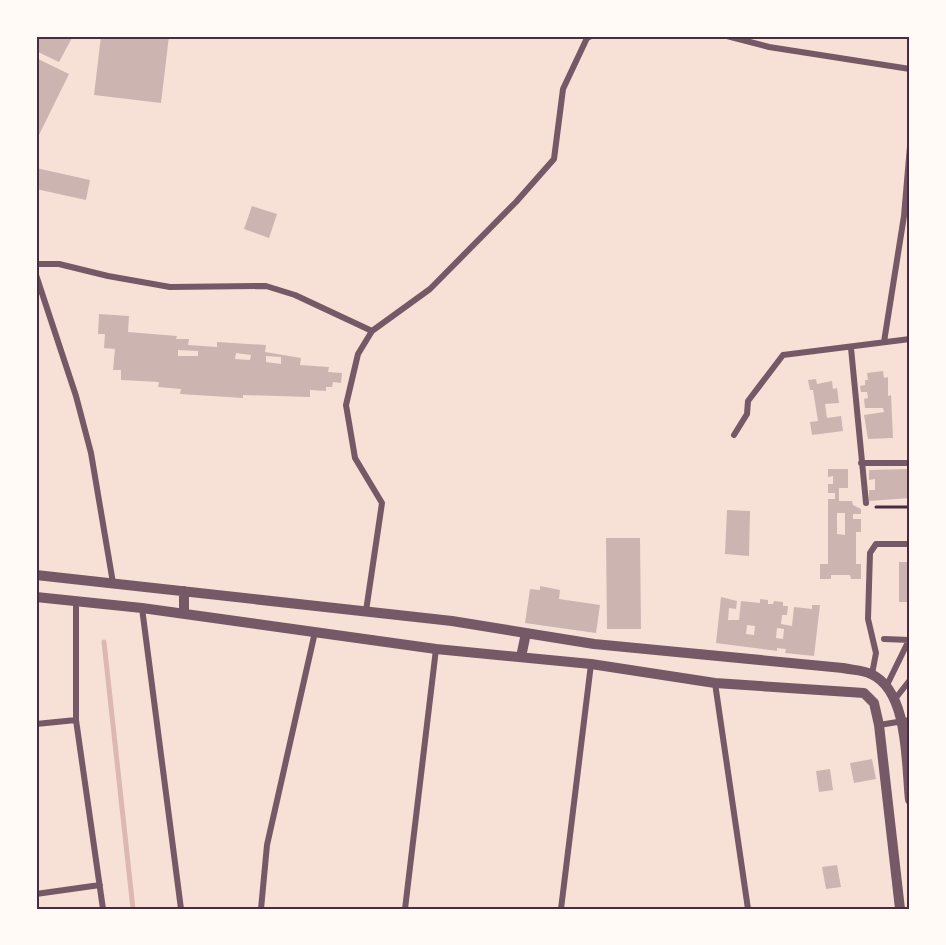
<svg xmlns="http://www.w3.org/2000/svg" width="946" height="945" font-family="Mulish,sans-serif">
	<style>
		.lines { fill: none; stroke-linecap: round; stroke-linejoin: round }
		.stream { stroke: #dcb8b0; stroke-width: 5 }
		.building { fill: #ccb4b1; fill-rule: evenodd }
		.path { stroke: #4a2c40; stroke-width: 3 }
		.minor { stroke: #755966; stroke-width: 6 }
		.tertiary { stroke: #755966; stroke-width: 10 }
		.neatline { fill: none; stroke: #4a2c40; stroke-width: 2 }
	</style>
	<rect width="100%" height="100%" fill="#f7e1d7"/>
	<g class="lines">
		<!-- stream -->
		<path class="stream" d="M104 642 133 909"/>
	</g>
	<!-- building -->
	<path class="building" d="M36 36H73L59 62 36 51Z
		M101 36H169L161 103 94 95Z
		M36 58 69 74 36 141Z
		M36 168 90 180 86 200 36 189Z
		M252 206 277 214 269 238 244 229Z
		M99 314 129 316 128 332 177 336 176 339H189L188 345 217 347V342L266 345 265 352 301 358 300 365 329 367 328 372 342 373 341 383 333 382 332 387H326V391L310 390V397L243 395V398L180 394 181 389 158 387 159 382 121 380V370H113L115 349 104 348 105 334H98ZM178 350 198 351V356H178ZM236 353 251 355 250 360 235 359ZM266 356 281 357V364L266 362Z
		M883 371 884 378 888 377V396L891 395 893 438 868 439 864 415 884 412 883 408H865L864 399 868 398 867 392H861L860 386 865 385V380H868L867 373Z
		M816 379 817 384 832 381 833 389 837 388 839 403 825 404 827 418 841 416 843 431 812 435 810 422 818 421 813 390H810L808 380Z
		M828 469H848V488H839V501H852L853 505 861 509V514H853V519H861V532H856V564H861V579H851L850 575H831V579H820V564H828V499H835V493H828V484H833V476L828 477ZM837 513H845V535L837 534Z
		M910 469V498L869 501V490H875V479L869 480V470Z
		M727 510 750 511 749 556 725 554Z
		M606 538H640L641 629H607Z
		M899 562H910V602H899Z
		M540 586 560 590 559 599 600 605 596 633 525 623 530 589 540 590Z
		M721 597 737 601 736 609 729 608 728 620H739L741 601 760 603V599L768 600V604H773L774 601 783 602V606H788L787 615H782L781 624 792 626 794 607 812 609V605H820L814 656 785 653 786 649 777 648V651L716 643ZM747 625 755 626 754 635 746 634ZM777 628 784 629 783 639 776 638Z
		M872 759 876 779 854 783 850 763Z
		M830 769 833 790 819 792 816 771Z
		M837 865 841 887 826 889 822 867Z"/>
	<g class="lines">
		<!-- path -->
		<path class="path" d="M876 507H910"/>
		<!-- minor -->
		<path class="minor" d="M727 36 769 47 910 69
			M36 264H59L108 276 170 287 266 286 295 295 372 331
			M36 275 76 396 91 453 113 583
			M884 342 904 216 910 146
			M851 348 866 503
			M734 435 747 414 748 401 783 355 910 339
			M861 463H910
			M76 601V720L103 909
			M142 608 181 909
			M366 611 382 503 355 458 346 405 358 354 372 331 430 289 516 202 554 159 563 89 587 38 591 36
			M884 639 910 640
			M872 674 876 653 868 619 870 553 876 544H910
			M715 683 748 909
			M886 687 909 640
			M895 699 910 680
			M36 724 76 720
			M879 725 910 720
			M36 894 100 885
			M261 909 267 845 315 632
			M405 909 436 649
			M561 909 591 664"/>
		<!-- tertiary -->
		<path class="tertiary" d="M36 575 452 621 594 644 843 668C852 670 863 670 871 674 909 691 906 764 910 800
			M36 597 142 608 436 649 591 664 715 683 864 693 874 703 879 725 900 909
			M184 614V591
			M521 657 526 633"/>
	</g>
	<!-- border -->
	<rect width="946" height="945" fill="none" stroke="#fffaf5" stroke-width="75"/>
	<rect x="38" y="38" width="870" height="870" class="neatline"/>
</svg>
